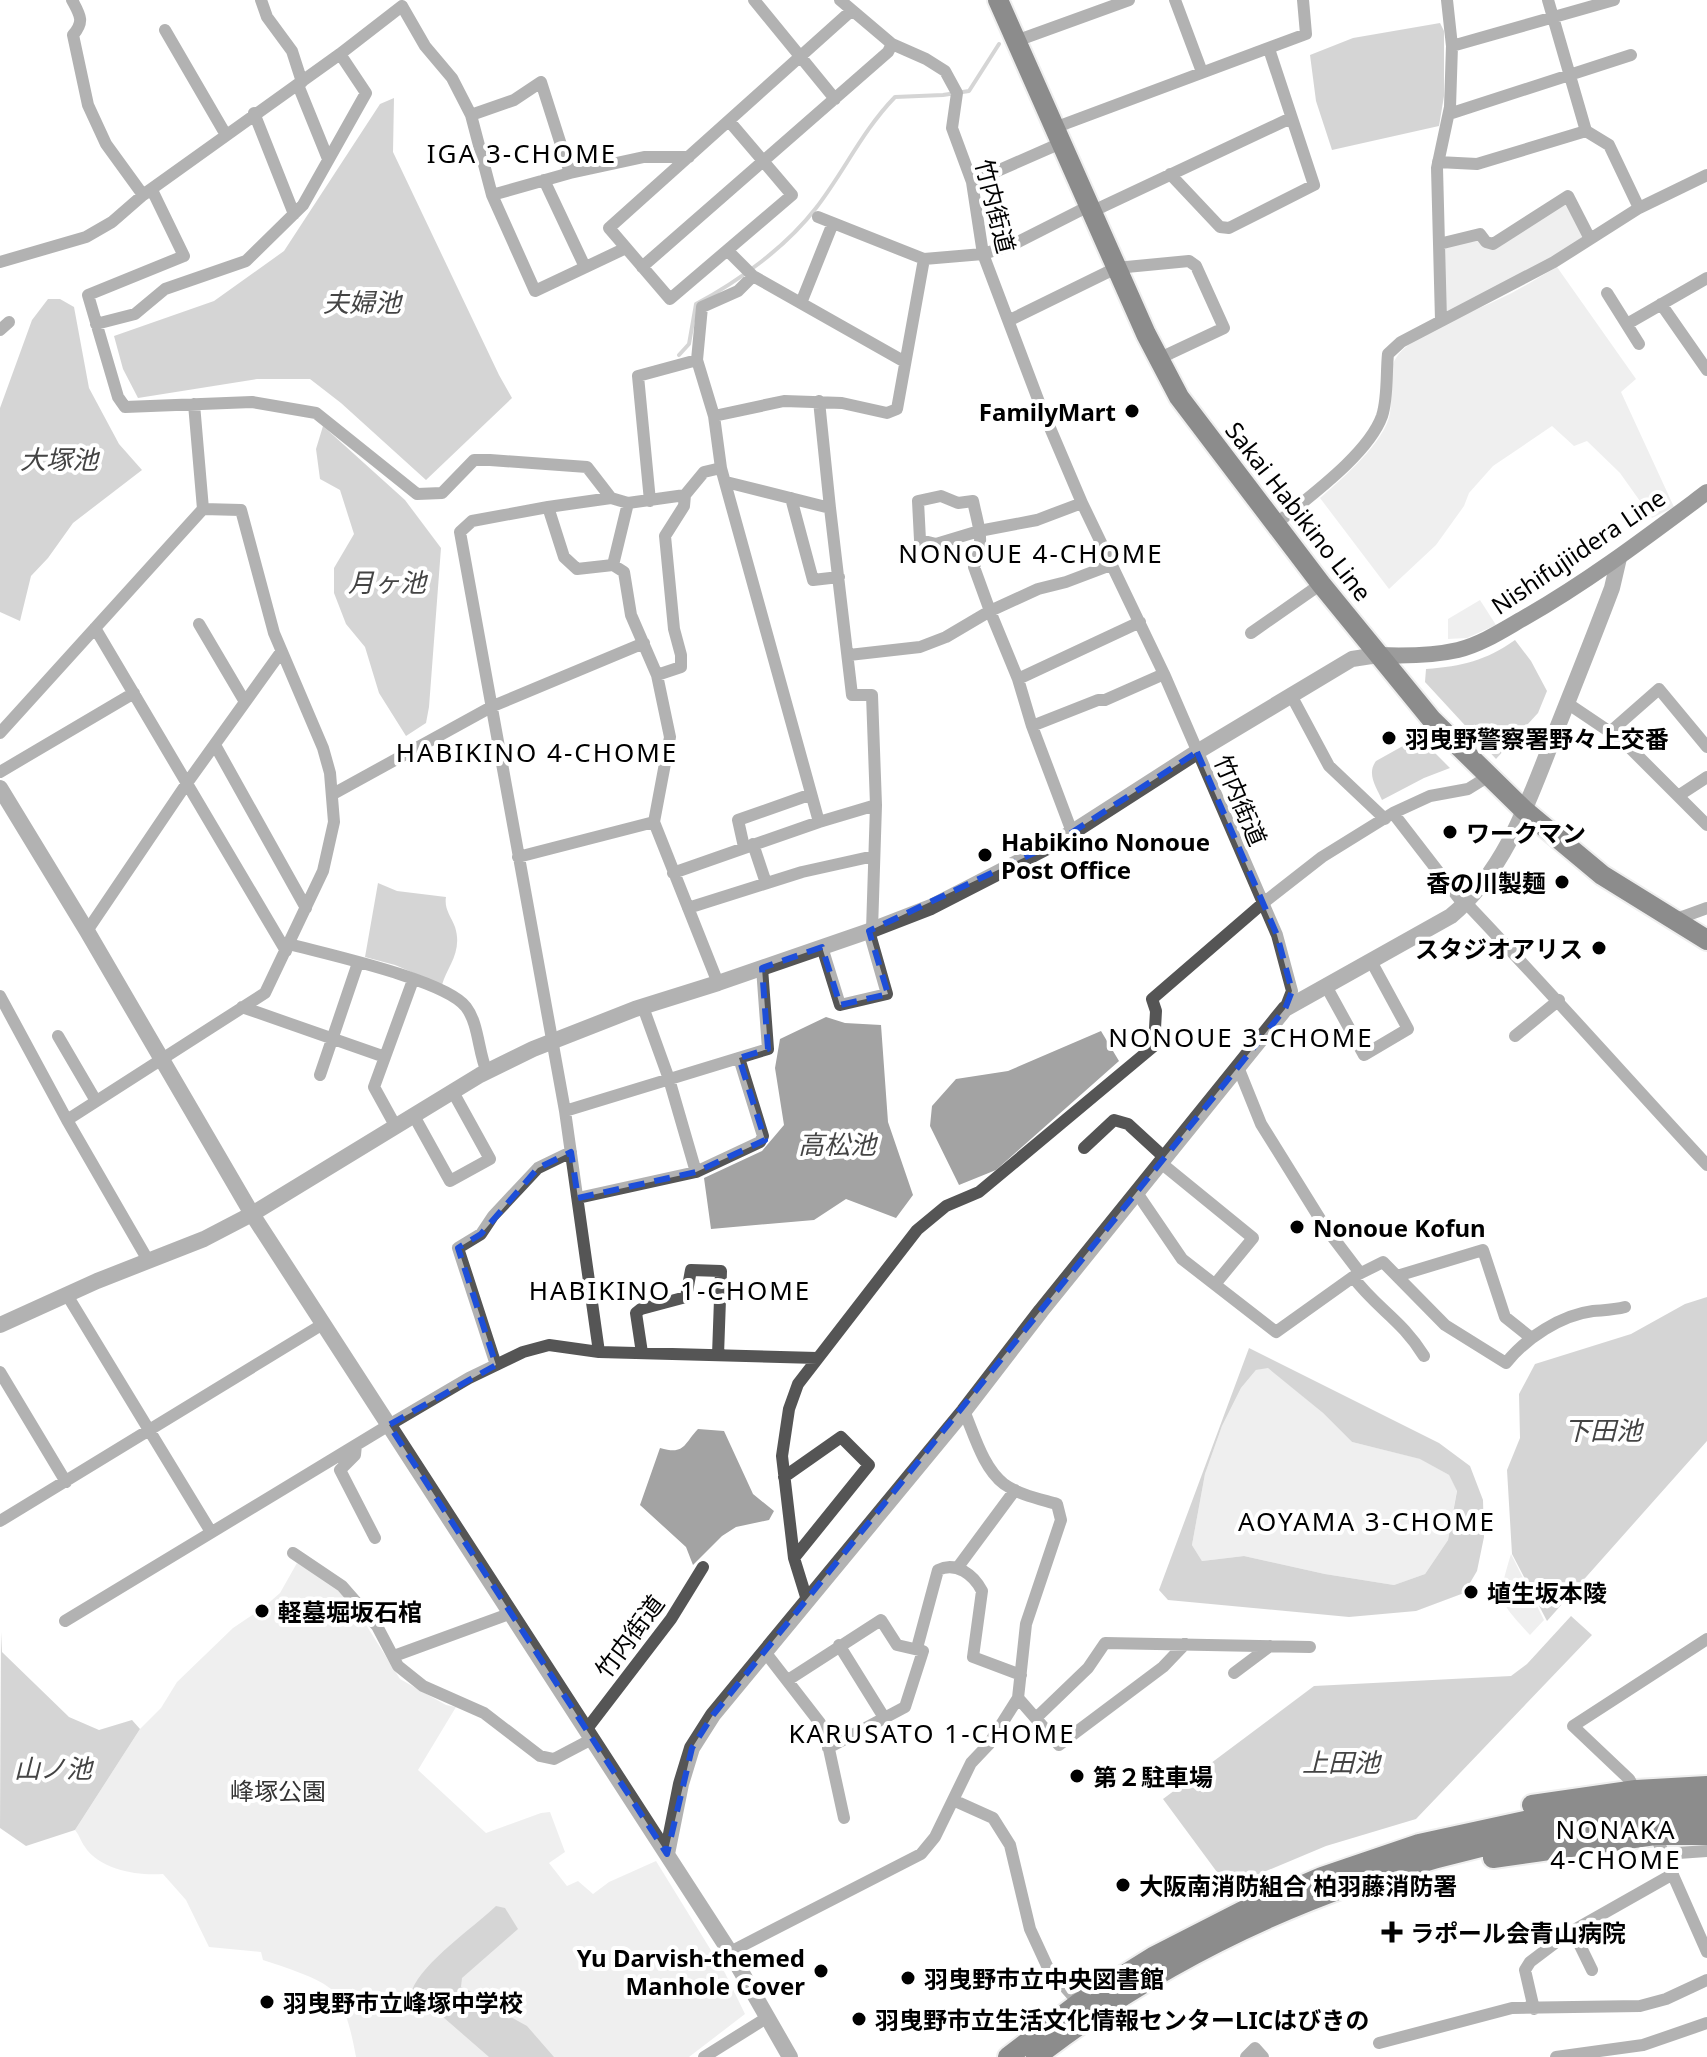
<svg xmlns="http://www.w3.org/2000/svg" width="1707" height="2057" font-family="'Noto Sans','Noto Sans JP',sans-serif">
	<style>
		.green { fill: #dcdcdc }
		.water { fill: #a3a3a3; fill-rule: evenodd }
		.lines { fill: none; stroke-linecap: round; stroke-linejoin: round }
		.stream { stroke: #a3a3a3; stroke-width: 4 }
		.primary-casing { stroke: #dbdbdb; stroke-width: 24 }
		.trunk-casing { stroke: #dbdbdb; stroke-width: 24 }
		.minor { stroke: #555; stroke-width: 12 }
		.tertiary { stroke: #555; stroke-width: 16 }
		.secondary { stroke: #222; stroke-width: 16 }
		.primary { stroke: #000; stroke-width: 20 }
		.trunk { stroke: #000; stroke-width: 20 }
		.marked { fill: none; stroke: #1d4ed8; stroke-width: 6; stroke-dasharray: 16 10; stroke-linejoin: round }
		.poi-dot { fill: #000; stroke: #fff; stroke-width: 3 }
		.labels { text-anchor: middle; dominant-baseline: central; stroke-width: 8; stroke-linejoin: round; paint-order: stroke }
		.street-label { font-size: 24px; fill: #000; stroke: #fff }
		.poi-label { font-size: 24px; font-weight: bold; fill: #000; stroke: #fff; text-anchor: start }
		.park-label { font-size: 24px; fill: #333; stroke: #fff }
		.neighbourhood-label { font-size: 26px; letter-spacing: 2px; fill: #000; stroke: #fff }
		.water-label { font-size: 26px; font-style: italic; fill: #444; stroke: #fff }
	</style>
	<rect width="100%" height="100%" fill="#fff"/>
	<!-- green -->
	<path class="green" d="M1566 202 1584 236 1549 260 1445 314 1443 247 1479 239 1483 246Z
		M1557 267 1636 379 1621 392 1674 507 1652 518 1620 473 1587 441 1574 446 1552 426 1493 466 1469 493 1464 506 1436 545 1389 589 1320 498C1341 480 1386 441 1390 413 1393 395 1386 374 1396 358 1409 335 1473 312 1497 300 1518 291 1537 278 1557 267Z
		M1480 600 1496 625 1467 638 1448 639V619Z
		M1268 1367 1323 1413 1352 1442 1421 1459 1449 1475 1457 1490 1448 1540 1425 1574 1394 1585 1325 1574 1244 1556 1202 1561 1192 1545 1205 1474 1222 1426 1241 1388 1256 1370Z
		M1511 1554 1544 1620 1530 1635C1497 1599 1497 1601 1511 1554Z
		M297 1563 334 1585 358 1612 400 1679 446 1705 456 1707 418 1770 486 1833 541 1813 550 1812 565 1852 549 1863 567 1886 578 1881 593 1894 609 1882 656 1861 725 1973 745 2014 689 2057H356C352 2036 347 2009 333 1991 321 1978 281 1966 263 1960L261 1952 209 1947 186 1900 163 1874C138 1876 100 1870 85 1847 81 1842 80 1836 75 1830L140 1729 161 1708 177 1682 233 1628 264 1607 280 1593Z"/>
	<!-- water -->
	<path class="water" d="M1440 23 1444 31V96L1439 126 1332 150 1316 101 1310 55 1353 38Z
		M394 98 393 152 499 375 512 398 426 480 341 403 310 379H257L138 398 123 369 114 336 214 301 284 251 380 104Z
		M48 299H60L74 307 89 388 119 444 142 470 73 523 48 558 31 576 20 621 0 612V408L32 320Z
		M323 426 405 500 441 548 429 707 426 723 406 736 379 693 365 647 346 624 334 593V568L354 534 340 490 320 479 316 449Z
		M1515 640 1531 661 1547 691 1538 713 1496 759 1425 682 1426 669C1463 666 1485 661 1515 640Z
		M1419 737 1450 768 1424 778 1382 800C1377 788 1366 774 1376 761Z
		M378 883 397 891 446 897C444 909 451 916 455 927 463 952 447 967 442 985L395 965 365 957Z
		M826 1017 845 1023 881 1025 888 1122 913 1195 896 1218 846 1199 814 1220 711 1229 704 1178 762 1151 784 1125 775 1068 780 1039Z
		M1101 1031 1119 1061 996 1170 959 1185 930 1126 932 1106 956 1079 1008 1071Z
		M1707 1297V1441L1547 1621 1512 1554 1507 1470 1520 1438 1519 1394 1535 1364 1631 1334 1685 1304Z
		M1249 1348 1439 1443 1470 1466 1483 1500 1484 1537 1477 1571 1464 1593 1416 1611 1349 1617 1168 1600 1159 1590ZM1268 1368 1323 1413 1352 1442 1420 1459 1449 1475 1457 1491 1448 1540 1425 1574 1394 1585 1325 1574 1244 1556 1202 1561 1192 1545 1205 1474 1222 1426 1241 1388 1256 1370Z
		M698 1429 724 1431 753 1494 774 1511 769 1520 736 1527 722 1536 693 1565 686 1547 640 1505 660 1448C685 1455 683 1445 698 1429Z
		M1571 1616 1592 1635 1416 1819 1326 1846 1228 1887 1163 1799 1314 1686 1511 1676 1527 1664Z
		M1 1632 2 1652 69 1717 99 1730 132 1720 140 1729 75 1830 26 1846 0 1828Z
		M496 1906 505 1908 518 1929 462 1978 461 1987 492 2002 507 2015 527 2026 554 2057H489L412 1990C423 1962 473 1928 496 1906Z"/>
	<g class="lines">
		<!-- stream -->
		<path class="stream" d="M679 355 689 344 696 304C739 281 786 247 816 208 844 172 862 131 895 97L943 95 969 91 999 44"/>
		<defs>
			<path id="primary" d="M998 0 1146 334 1179 397 1321 584 1432 720 1524 810 1602 875 1707 940"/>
			<path id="trunk" d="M1532 1805 1636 1790 1707 1786
				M1493 1858 1655 1835H1707
				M1008 2057 1079 2003 1153 1957 1243 1911 1322 1877 1419 1844 1548 1816 1643 1806 1707 1803
				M1036 2057C1227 1909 1465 1825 1707 1818"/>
		</defs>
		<!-- primary casing -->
		<use href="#primary" class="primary-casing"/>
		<!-- trunk casing -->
		<use href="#trunk" class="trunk-casing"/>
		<!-- minor -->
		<path class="minor" d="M72 0C80 15 85 21 73 35L88 105 106 144 143 195
			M261 0 267 17 292 51 302 82
			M754 0 835 99
			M840 0 892 44 926 59 945 71 957 93 952 128 972 182 983 254 1039 402 1082 503 1164 674 1277 935 1292 991 1285 1009
			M1175 0 1202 72
			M1548 0 1586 131
			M165 30 226 135
			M1016 41 1129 0
			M1452 46 1614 0
			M298 85 328 159
			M254 113 294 214
			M1449 114 1631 55
			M471 115 514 100 541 82 570 173
			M729 121 792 195 670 299 609 228 851 11
			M1054 128 1306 34 1303 0
			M1438 162 1477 164 1586 131 1609 145 1639 208
			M1170 174 1220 227 1229 228 1314 185 1269 49
			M544 180 585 267
			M972 182 1061 143
			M152 190 184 256 88 295 118 397 125 407 252 402 316 413 417 494 442 493 474 460H490L587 467 611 498
			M492 195 535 291 626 248
			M1091 212 1291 118
			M818 217 924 259
			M1439 244 1480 234 1486 242 1493 244 1568 196 1589 237
			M729 252 753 276
			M0 262 86 237 112 222 143 195 340 54 402 6 425 46 452 78 471 115 492 195 570 173 644 157H689
			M642 267 888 52 892 44
			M1607 293 1639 344
			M801 303 833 223
			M1661 304 1707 370
			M1010 320 1116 268 1189 261 1196 266 1224 328 1158 359
			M1441 320 1437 168 1450 107 1452 46 1447 0
			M96 324 135 314 165 289 246 261 303 205 366 93 340 54
			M1627 324 1707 278
			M0 330 9 322
			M905 362 753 276 738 291 702 307 697 360 714 416 784 401 842 403 887 413 897 409 924 259 983 254 1012 245 1089 206
			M714 416 721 468 819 822
			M726 482 830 508 819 401
			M791 498 813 580 839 577
			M650 501 638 376 697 360
			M548 507 564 557 577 569 613 565 624 572 631 615 657 675 670 737 654 822 718 983
			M830 508 852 695H872L876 805
			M1276 524C1307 498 1368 455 1382 416 1388 398 1386 373 1388 354L1401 342 1554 262 1639 208 1707 175
			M613 565 628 503 685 495 704 472 721 468
			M1111 565 1066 582 1038 589 990 611 1018 679 1140 622
			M199 624 245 702
			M95 628 286 951
			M1251 633 1321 584
			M849 655 920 647 946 637 990 611 974 567C985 539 979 530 973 501L958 503 941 496 918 501 920 540 936 544 979 531 1037 520 1082 503
			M657 675 681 667V655L674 629 665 536 684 506 685 495
			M1018 679 1032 726 1072 832
			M1291 695 1329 766 1385 819
			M1567 703 1622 740 1707 825
			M1032 726 1098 700H1105L1164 674
			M1610 732 1659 689 1707 747
			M0 733 203 509 194 404
			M215 745 306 908
			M0 772 134 693
			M333 794 493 706 644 643
			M1678 796 1707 777
			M1393 813 1464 905
			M753 844 766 883
			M744 847 738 820 809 795
			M518 857 654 822
			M673 873 819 822 876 805 872 930
			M1466 903C1548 989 1626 1078 1707 1165
			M688 908 802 872 874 856
			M1674 920 1707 908
			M87 931 187 783 281 652
			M289 944C326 954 446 980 466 1007 479 1024 478 1052 487 1072
			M822 947 840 1005 887 994 869 931
			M1326 986 1364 1055 1408 1029 1371 961
			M0 996 67 1120 149 1262
			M242 1007 385 1057
			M643 1007 669 1079 696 1172
			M58 1036 96 1101
			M1515 1036 1559 1000
			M1238 1067 1261 1124 1325 1227 1360 1273
			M320 1075 358 963
			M565 1111 768 1049 762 968
			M414 1116 450 1181 490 1159 453 1092
			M67 1120 265 993 323 871 334 822 330 773 323 748 274 633 241 510 203 509
			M396 1127 374 1087 413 980
			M1084 1148 1114 1120 1128 1124 1165 1158
			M1161 1163 1253 1238 1216 1283
			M1137 1193 1182 1259 1276 1332 1353 1277 1383 1262 1445 1325 1506 1363C1526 1338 1561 1315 1593 1311 1604 1310 1614 1310 1625 1307
			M578 1198 696 1172 760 1142 763 1136 739 1058
			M1397 1276 1483 1250 1505 1317 1530 1337
			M1353 1277C1376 1308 1402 1320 1424 1356
			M67 1295 211 1532
			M599 1352 565 1111 460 532 472 521 548 507 611 498 628 503
			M642 1353 636 1313 641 1309 686 1297 691 1270 721 1271 718 1355
			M496 1365 458 1248 481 1234 493 1216 538 1168 571 1152
			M0 1372 66 1482
			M356 1445 355 1455 340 1470 375 1538
			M784 1477 841 1437 869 1465 794 1558
			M0 1521 323 1324
			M293 1553 342 1586 377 1626 398 1666 423 1686 484 1713 540 1756 554 1759 592 1739
			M958 1567 1015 1490
			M807 1600 794 1558 782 1456 789 1409 798 1384 917 1230 946 1206 979 1192 1154 1046 1156 1011 1152 999 1262 904 1322 857 1393 813 1430 796 1468 789 1489 776
			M65 1621 389 1425 469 1378 523 1352 549 1345 599 1352 817 1358
			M839 1645 885 1719
			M917 1648 938 1570C956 1561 974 1575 982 1591L973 1657 1021 1675
			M765 1652 820 1723 827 1740 844 1818
			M394 1656 512 1613
			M1234 1673 1270 1646
			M788 1680 881 1620 897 1645 923 1651 905 1707 828 1748
			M1018 1698 1059 1745 1163 1667 1185 1644
			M1036 1718 1088 1668 1105 1643 1310 1647
			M586 1730 671 1619 703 1567
			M1638 1795 1629 1779 1573 1726 1707 1639
			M953 1800 993 1818 1010 1845 1030 1929 1048 1968 1079 2003
			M1653 1830 1707 1952
			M1664 1854 1707 1851
			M1573 1931 1592 1970
			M730 1952 921 1854 935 1837 971 1763 989 1744 1018 1698 1026 1624 1061 1520 1057 1504C1040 1499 1019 1495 1004 1484 983 1468 974 1434 964 1411
			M1534 2009 1525 1970 1530 1962 1567 1934 1673 1874
			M1379 2043 1512 2008 1640 2006 1666 1999 1707 1980
			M704 2057 768 2017
			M1246 2057 1255 2048 1263 2057
			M1556 2057 1643 2045 1707 2023"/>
		<!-- tertiary -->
		<path class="tertiary" d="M0 788 87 931 252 1214 730 1952 790 2057
			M0 1325 97 1281 204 1239 252 1214 480 1075 533 1049 635 1009 718 983 869 931 931 907 970 887 1057 842 1197 752 1352 659 1378 655
			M667 1854 681 1784 692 1748 713 1715 964 1411 1041 1311 1285 1009 1451 916C1507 869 1530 797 1556 731 1575 683 1594 636 1612 588L1619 558"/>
		<!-- secondary -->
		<path class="secondary" d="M1378 655C1404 656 1432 656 1458 650 1482 644 1503 630 1524 618 1589 581 1648 536 1707 492"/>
		<!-- primary -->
		<use href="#primary" class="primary"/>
		<!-- trunk -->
		<use href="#trunk" class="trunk"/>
	</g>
	<!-- marked area -->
	<path d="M0 0H1707V2057H0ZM1197 752 1277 935 1292 991 1285 1009 713 1715 692 1748 667 1854 389 1425 496 1365 458 1248 481 1234 538 1168 571 1152 578 1198 696 1172 765 1140 739 1058 768 1049 762 968 822 947 840 1005 888 994 869 931 1057 842Z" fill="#fff" fill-opacity=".55" fill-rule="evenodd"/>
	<path class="marked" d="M1197 752 1277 935 1292 991 1285 1009 713 1715 692 1748 667 1854 389 1425 496 1365 458 1248 481 1234 538 1168 571 1152 578 1198 696 1172 765 1140 739 1058 768 1049 762 968 822 947 840 1005 888 994 869 931 1057 842Z"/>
	<!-- markers -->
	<g class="poi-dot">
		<circle cx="1132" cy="411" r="8"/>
		<circle cx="1389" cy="738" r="8"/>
		<circle cx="1450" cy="832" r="8"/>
		<circle cx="985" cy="855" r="8"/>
		<circle cx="1562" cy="882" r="8"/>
		<circle cx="1599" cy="948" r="8"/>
		<circle cx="1297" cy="1227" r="8"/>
		<circle cx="1471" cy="1592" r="8"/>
		<circle cx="262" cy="1611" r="8"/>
		<circle cx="1077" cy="1776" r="8"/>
		<circle cx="1123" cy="1885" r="8"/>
		<path d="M1388 1920h8v8h8v8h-8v8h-8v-8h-8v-8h8z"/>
		<circle cx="821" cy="1971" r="8"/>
		<circle cx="908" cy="1978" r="8"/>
		<circle cx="267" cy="2002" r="8"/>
		<circle cx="859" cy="2019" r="8"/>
	</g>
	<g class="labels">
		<!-- street labels -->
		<g class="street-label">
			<text transform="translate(996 206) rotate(76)">竹内街道</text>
			<text transform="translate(1299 511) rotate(52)">Sakai Habikino Line</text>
			<text transform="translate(1578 551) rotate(-34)">Nishifujiidera Line</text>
			<text transform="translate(1241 800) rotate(67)">竹内街道</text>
			<text transform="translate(629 1636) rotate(-53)">竹内街道</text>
		</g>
		<!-- poi labels -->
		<g class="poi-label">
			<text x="1116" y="411" text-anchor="end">FamilyMart</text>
			<text x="1405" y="738">羽曳野警察署野々上交番</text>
			<text x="1466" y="832">ワークマン</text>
			<text x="1001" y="841">Habikino Nonoue<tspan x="1001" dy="28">Post Office</tspan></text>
			<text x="1546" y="882" text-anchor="end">香の川製麺</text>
			<text x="1583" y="948" text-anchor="end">スタジオアリス</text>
			<text x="1313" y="1227">Nonoue Kofun</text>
			<text x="1487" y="1592">埴生坂本陵</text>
			<text x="278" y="1611">軽墓堀坂石棺</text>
			<text x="1093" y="1776">第２駐車場</text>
			<text x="1139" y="1885">大阪南消防組合 柏羽藤消防署</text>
			<text x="1410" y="1932">ラポール会青山病院</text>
			<text x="805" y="1957" text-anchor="end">Yu Darvish-themed<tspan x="805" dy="28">Manhole Cover</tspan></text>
			<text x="924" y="1978">羽曳野市立中央図書館</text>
			<text x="283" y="2002">羽曳野市立峰塚中学校</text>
			<text x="875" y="2019">羽曳野市立生活文化情報センターLICはびきの</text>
		</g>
		<!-- park labels -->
		<g class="park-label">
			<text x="278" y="1790">峰塚公園</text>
		</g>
		<!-- neighbourhood labels -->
		<g class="neighbourhood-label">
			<text x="522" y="153">IGA 3-CHOME</text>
			<text x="1031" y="553">NONOUE 4-CHOME</text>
			<text x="537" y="752">HABIKINO 4-CHOME</text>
			<text x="1241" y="1037">NONOUE 3-CHOME</text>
			<text x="670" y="1290">HABIKINO 1-CHOME</text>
			<text x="1367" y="1521">AOYAMA 3-CHOME</text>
			<text x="932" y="1733">KARUSATO 1-CHOME</text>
			<text x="1616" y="1829">NONAKA<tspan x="1616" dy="30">4-CHOME</tspan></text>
		</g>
		<!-- water labels -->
		<g class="water-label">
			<text x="362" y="302">夫婦池</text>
			<text x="59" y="459">大塚池</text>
			<text x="387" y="582">月ヶ池</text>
			<text x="837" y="1144">高松池</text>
			<text x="1603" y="1430">下田池</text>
			<text x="1341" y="1762">上田池</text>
			<text x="53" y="1768">山ノ池</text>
		</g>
	</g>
</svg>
